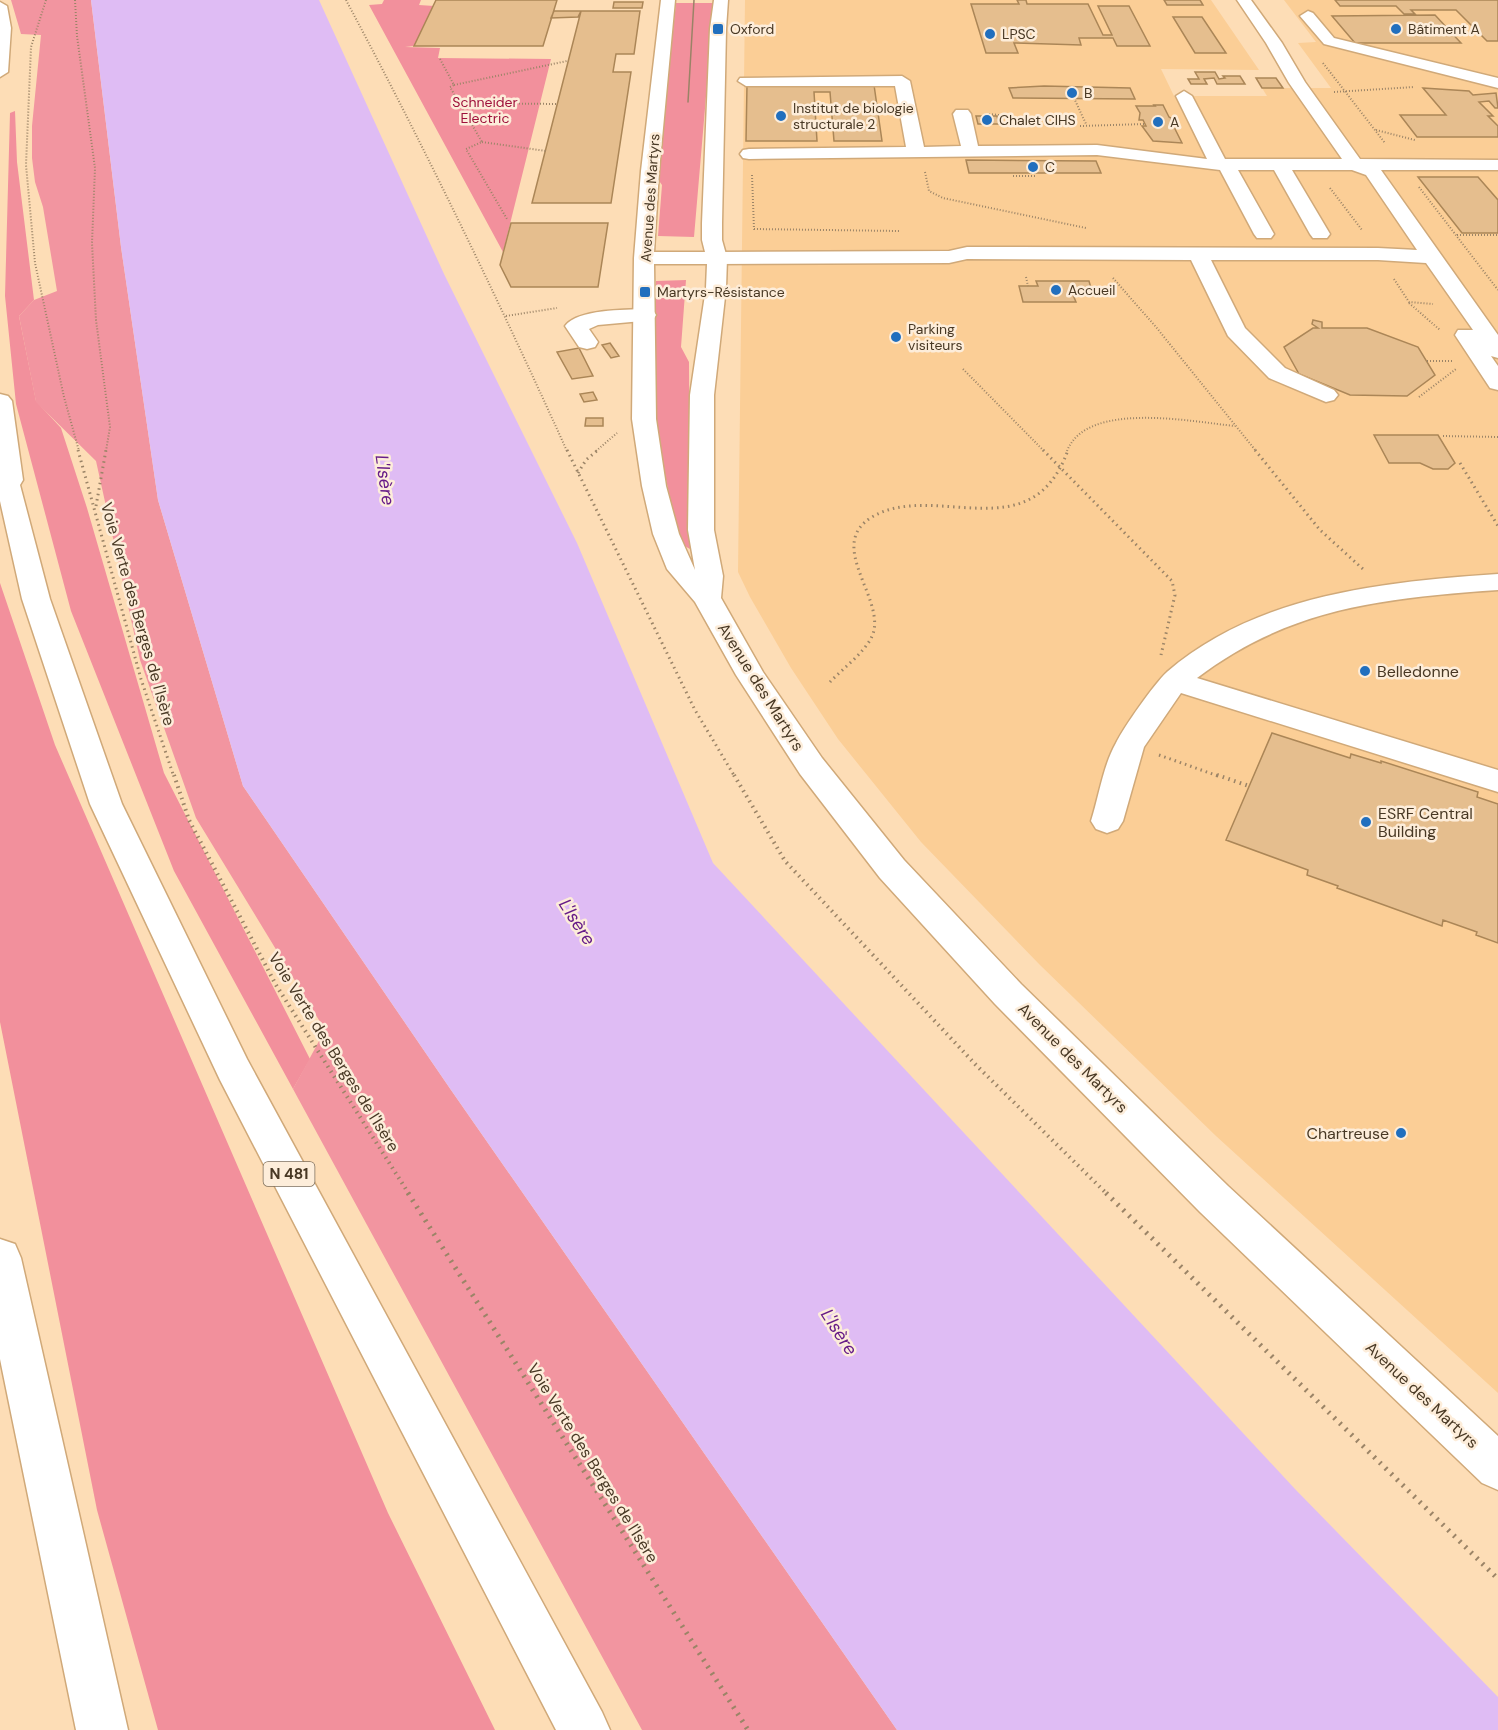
<svg xmlns="http://www.w3.org/2000/svg" width="1498" height="1730" font-family="'DM Sans',sans-serif">
	<style>
		.built { fill: #fbce96 }
		.green { fill: #f2909c }
		.forest { fill: #f295a0 }
		.water { fill: #dfbcf4 }
		.building { fill: #e5be8e; stroke: #ab8657; stroke-width: 1.5 }
		.lines { fill: none; stroke-linecap: round; stroke-linejoin: round }
		.minor-casing { stroke: #d0a979; stroke-width: 3 }
		.major-casing { stroke: #d0a979; stroke-width: 3 }
		.highway-casing { stroke: #d0a979; stroke-width: 3 }
		.path-far3 { stroke: #9b8467; stroke-width: 2; stroke-dasharray: 1 2; stroke-linecap: butt }
		.path-far2 { stroke: #9b8467; stroke-width: 3; stroke-dasharray: 1.5 4; stroke-linecap: butt }
		.path-far1 { stroke: #9b8467; stroke-width: 4; stroke-dasharray: 1.5 4.5; stroke-linecap: butt }
		.path { stroke: #9b8467; stroke-width: 5; stroke-dasharray: 2 6; stroke-linecap: butt }
		.minor { fill: #fff; fill-rule: evenodd }
		.major { fill: #fff; fill-rule: evenodd }
		.highway { fill: #fff; fill-rule: evenodd }
		.tram { stroke: #9a8366; stroke-width: 1.5 }
		.poi-dot { fill: #216fbe; stroke: #fdedda; stroke-width: 2 }
		.labels { text-anchor: middle; dominant-baseline: central; stroke-width: 5; stroke-linejoin: round; paint-order: stroke }
		.far-poi-label { font-size: 14px; fill: #483824; stroke: #fdedda; text-anchor: start }
		.far-park-label { font-size: 14px; fill: #9e113b; stroke: #fdedda }
		.far-street-label { font-size: 14px; fill: #483824; stroke: #fdedda }
		.shield { fill: #fdedda; stroke: #7e6e5b; stroke-width: 1.5 }
		.shield-label { font-size: 15px; font-weight: bold; fill: #483824 }
		.street-label { font-size: 16px; fill: #483824; stroke: #fdedda }
		.poi-label { font-size: 16px; fill: #483824; stroke: #fdedda; text-anchor: start }
		.water-label { font-size: 18px; font-style: italic; fill: #671c88; stroke: #fdedda }
	</style>
	<rect width="100%" height="100%" fill="#fdddb6"/>
	<!-- built -->
	<path class="built" d="M745 0H1211L1259 70 1161 69 1174 96H1267L1262 88H1331L1298 43 1316 42 1284 0H1498V1393L1216 1136 1040 965 921 842 838 739 791 668 750 597 738 572Z"/>
	<!-- green -->
	<path class="green" d="M384 0H421L419 5 434 6 414 46 405 47 440 48 438 58 551 59 503 252 369 5 382 4Z
		M676 3H714L694 237 658 236 662 185 657 178Z
		M15 111 17 162 34 300 19 316 36 401 61 428 87 508 164 773 310 1059 293 1089 174 871 71 611 16 404 5 296 10 113Z
		M686 280 681 347 689 362 690 549 683 545C673 513 665 479 660 446 652 394 656 335 656 281Z
		M0 583 55 745 388 1513 495 1730H158L97 1510 0 1022Z"/>
	<!-- forest -->
	<path class="forest" d="M11 0H91L121 247 158 500 243 786 451 1090 897 1730H642L293 1089 325 1030 196 818 140 660 96 461 36 402 19 316 34 300 57 291 43 207 35 182 32 158V126L41 35 21 34Z"/>
	<!-- water -->
	<path class="water" d="M91 0H319L444 274 577 543 713 863 1295 1489 1498 1697V1730H897L451 1090 243 786 158 500 121 247Z"/>
	<!-- building -->
	<path class="building" d="M557 0 543 46H414L436 0Z
		M1017 0H1026L1027 4H1088L1103 35H1112L1098 6H1129L1150 46H1117L1113 38H1079L1081 45 1014 43 1018 53H986L971 4H1019Z
		M1164 0H1200L1203 5H1167Z
		M1335 0H1498V41H1487L1456 10H1411L1415 14H1404L1396 6H1340Z
		M614 2H643L642 8H613Z
		M554 11H581L578 17 551 18Z
		M581 11H640L634 54H616L613 72H631L611 203H532Z
		M1435 15 1461 43H1355L1332 16Z
		M1173 17H1202L1226 53H1195Z
		M1195 72H1215L1219 79 1225 78 1223 76H1240L1245 84H1217L1214 78 1204 79 1207 84H1191L1188 79H1199Z
		M1256 78H1276L1283 88H1262Z
		M747 85H874L882 141H834L830 92H814L817 141H746Z
		M1044 86 1130 88 1135 99 1013 98 1009 88Z
		M1423 88 1469 91 1473 95 1496 93 1498 108H1495L1489 101 1479 102 1493 116H1488L1498 126V137H1417L1400 115H1446Z
		M1154 105H1163L1169 117 1174 120H1171L1174 126H1176L1175 129 1182 143 1153 141 1142 126H1146L1143 120H1139L1140 113 1136 106H1155Z
		M976 116H997L999 124H978Z
		M966 160 1096 161 1101 173H969Z
		M1418 177H1478L1498 200V233H1462Z
		M511 223H608L598 287H511L500 265Z
		M1036 281H1089L1093 295H1073L1076 302H1023L1019 286H1038Z
		M1313 320 1322 322V328H1367L1418 347 1435 375 1407 396 1350 395 1299 374 1284 347 1313 328H1318L1312 324Z
		M610 343 619 356 611 358 602 345Z
		M579 348 593 376 572 379 557 352Z
		M593 392 597 400 584 402 580 394Z
		M586 418H603V426H585Z
		M1374 435H1438L1455 463 1448 469H1433L1420 463H1389Z
		M1272 733 1350 758 1351 754 1381 763V761L1478 792 1477 797 1498 804V943L1476 935 1477 932 1443 920 1442 926 1337 888 1338 886 1307 875 1308 870 1226 840Z"/>
	<g class="lines">
		<defs>
			<path id="minor" d="M1237 0H1251L1282 43 1305 82 1360 159 1498 160V170H1381L1498 335V358L1491 356 1498 366V390L1490 388 1455 335 1458 330H1473L1426 263 1378 260H1211L1245 328 1285 368 1334 390 1338 395 1334 400 1326 402 1269 378 1228 336 1191 260 967 259 949 263 717 264 710 262 707 258 710 254 717 252 949 251 967 247 1378 248 1417 250 1366 175 1352 170H1292L1330 234 1327 238H1313L1310 234 1274 170H1238L1274 234 1271 238H1257L1254 234 1220 170 1097 155 749 159 743 158 740 154 743 150 749 149 906 147 895 86H746L738 81 740 78 902 76 910 81 924 147 961 146 953 114 956 110H968L971 114 978 146 1097 145 1207 159 1176 96 1184 91 1192 96 1225 159H1342L1289 83 1266 43Z
				M1308 11 1313 13 1334 38 1498 78V88L1324 44 1300 16Z
				M645 309 653 310 656 315 653 320 598 325 589 329 598 342 595 347 587 349 579 347 565 326C577 309 625 310 645 309Z
				M1498 574V590C1386 598 1290 607 1197 678L1498 770V792L1181 693 1144 747 1123 821 1118 829 1107 833 1096 829 1091 821C1099 796 1103 766 1116 743 1124 727 1154 684 1167 672 1258 594 1383 582 1498 574Z"/>
			<path id="major" d="M661 0H675L659 171 654 252H705L702 240V223L710 29 714 0H728L726 29 722 223V240L727 258 726 288 714 395V530L723 576 721 598 763 672 822 758 904 860 1021 984 1228 1186 1498 1436V1490L1482 1483 1200 1212 995 1004 880 878 800 774 736 675 695 602 667 569 653 534 642 486 632 419 634 258 641 171ZM654 264H707L706 288 690 395 688 530 695 570 679 534 666 486 656 419Z"/>
			<path id="highway" d="M0 2 7 6 11 28 8 72 0 77Z
				M0 394 8 396 12 401 23 480 20 485 50 599 122 804 247 1059 602 1712 610 1730H556L220 1080 90 804 22 599 0 501Z
				M0 1239 15 1244 21 1258 128 1730H76L0 1359Z"/>
		</defs>
		<!-- minor casing -->
		<use href="#minor" class="minor-casing"/>
		<!-- major casing -->
		<use href="#major" class="major-casing"/>
		<!-- highway casing -->
		<use href="#highway" class="highway-casing"/>
		<!-- path-far3 -->
		<path class="path-far3" d="M46 0 31 47 26 165 35 263 64 397 79 451
			M75 0 77 36 95 168 92 243 96 320 110 427 106 451
			M346 0C425 148 498 299 567 451
			M440 59 454 85 450 87 482 142 466 149 507 219
			M1323 63 1385 143
			M454 85 567 61
			M1334 92 1414 87
			M1074 98 1086 124
			M459 103 557 104
			M989 114 999 115 1000 119
			M1080 126 1145 124
			M1376 130 1415 140
			M482 142 546 151
			M925 172 929 191 943 198 1086 228
			M752 175 754 229 899 231
			M1013 176H1035V174
			M1419 187 1498 290
			M1330 188 1362 230
			M1457 235H1498
			M1026 277 1028 286
			M1113 278 1156 327 1256 451
			M1394 279 1409 302 1433 304
			M1409 303 1440 330
			M506 316 557 308
			M1427 361H1453
			M963 369 1044 451
			M1419 397 1456 369
			M1443 436 1498 437
			M596 451 617 433
			M1067 451C1087 400 1193 422 1235 426"/>
		<!-- path-far2 -->
		<path class="path-far2" d="M78 450 141 679 174 777
			M567 450 695 710 735 777
			M1043 450 1172 581 1175 595 1161 655
			M1255 450 1320 530 1364 570
			M1460 463 1498 526
			M578 473 586 460 598 450
			M96 506 106 450
			M830 682C842 669 871 648 874 630 881 594 827 544 872 517 935 480 1031 553 1068 450
			M1159 755 1221 777"/>
		<!-- path-far1 -->
		<path class="path-far1" d="M174 775 189 820 276 985 409 1194
			M734 775 785 861 975 1064 1107 1194
			M1217 775 1249 786"/>
		<!-- path -->
		<path class="path" d="M408 1193 748 1730
			M1106 1193 1498 1579"/>
		<!-- minor -->
		<use href="#minor" class="minor"/>
		<!-- major -->
		<use href="#major" class="major"/>
		<!-- highway -->
		<use href="#highway" class="highway"/>
		<!-- tram -->
		<path class="tram" d="M688 102 694 0"/>
	</g>
	<!-- markers -->
	<g class="poi-dot">
		<rect x="712" y="23" width="12" height="12" rx="3"/>
		<circle cx="1396" cy="29" r="6"/>
		<circle cx="990" cy="34" r="6"/>
		<circle cx="1072" cy="93" r="6"/>
		<circle cx="781" cy="116" r="6"/>
		<circle cx="987" cy="120" r="6"/>
		<circle cx="1158" cy="122" r="6"/>
		<circle cx="1033" cy="167" r="6"/>
		<circle cx="1056" cy="290" r="6"/>
		<rect x="639" y="286" width="12" height="12" rx="3"/>
		<circle cx="896" cy="337" r="6"/>
		<circle cx="1365" cy="671" r="6"/>
		<circle cx="1366" cy="822" r="6"/>
		<circle cx="1401" cy="1133" r="6"/>
	</g>
	<g class="labels">
		<!-- far-poi labels -->
		<g class="far-poi-label">
			<text x="730" y="29">Oxford</text>
			<text x="1408" y="29">Bâtiment A</text>
			<text x="1002" y="34">LPSC</text>
			<text x="1084" y="93">B</text>
			<text x="793" y="108">Institut de biologie<tspan x="793" dy="16">structurale 2</tspan></text>
			<text x="999" y="120">Chalet CIHS</text>
			<text x="1170" y="122">A</text>
			<text x="1045" y="167">C</text>
			<text x="1068" y="290">Accueil</text>
			<text x="657" y="292">Martyrs-Résistance</text>
			<text x="908" y="329">Parking<tspan x="908" dy="16">visiteurs</tspan></text>
		</g>
		<!-- far-park labels -->
		<g class="far-park-label">
			<text x="485" y="102">Schneider<tspan x="485" dy="16">Electric</tspan></text>
		</g>
		<!-- far-street labels -->
		<g class="far-street-label">
			<text transform="translate(650 198) rotate(-86)">Avenue des Martyrs</text>
		</g>
		<!-- shield labels -->
		<rect class="shield" x="263.5" y="1162" width="51" height="24" rx="4.5"/>
		<g class="shield-label">
			<text x="289" y="1174">N 481</text>
		</g>
		<!-- street labels -->
		<g class="street-label">
			<text transform="translate(138 614) rotate(74)">Voie Verte des Berges de l'Isère</text>
			<text transform="translate(761 687) rotate(58)">Avenue des Martyrs</text>
			<text transform="translate(334 1052) rotate(58)">Voie Verte des Berges de l'Isère</text>
			<text transform="translate(1073 1058) rotate(45)">Avenue des Martyrs</text>
			<text transform="translate(1422 1395) rotate(43)">Avenue des Martyrs</text>
			<text transform="translate(593 1463) rotate(58)">Voie Verte des Berges de l'Isère</text>
		</g>
		<!-- poi labels -->
		<g class="poi-label">
			<text x="1377" y="671">Belledonne</text>
			<text x="1378" y="813">ESRF Central<tspan x="1378" dy="18">Building</tspan></text>
			<text x="1389" y="1133" text-anchor="end">Chartreuse</text>
		</g>
		<!-- water labels -->
		<g class="water-label">
			<text transform="translate(385 480) rotate(82)">L'Isère</text>
			<text transform="translate(577 922) rotate(57)">L'Isère</text>
			<text transform="translate(839 1332) rotate(57)">L'Isère</text>
		</g>
	</g>
</svg>
